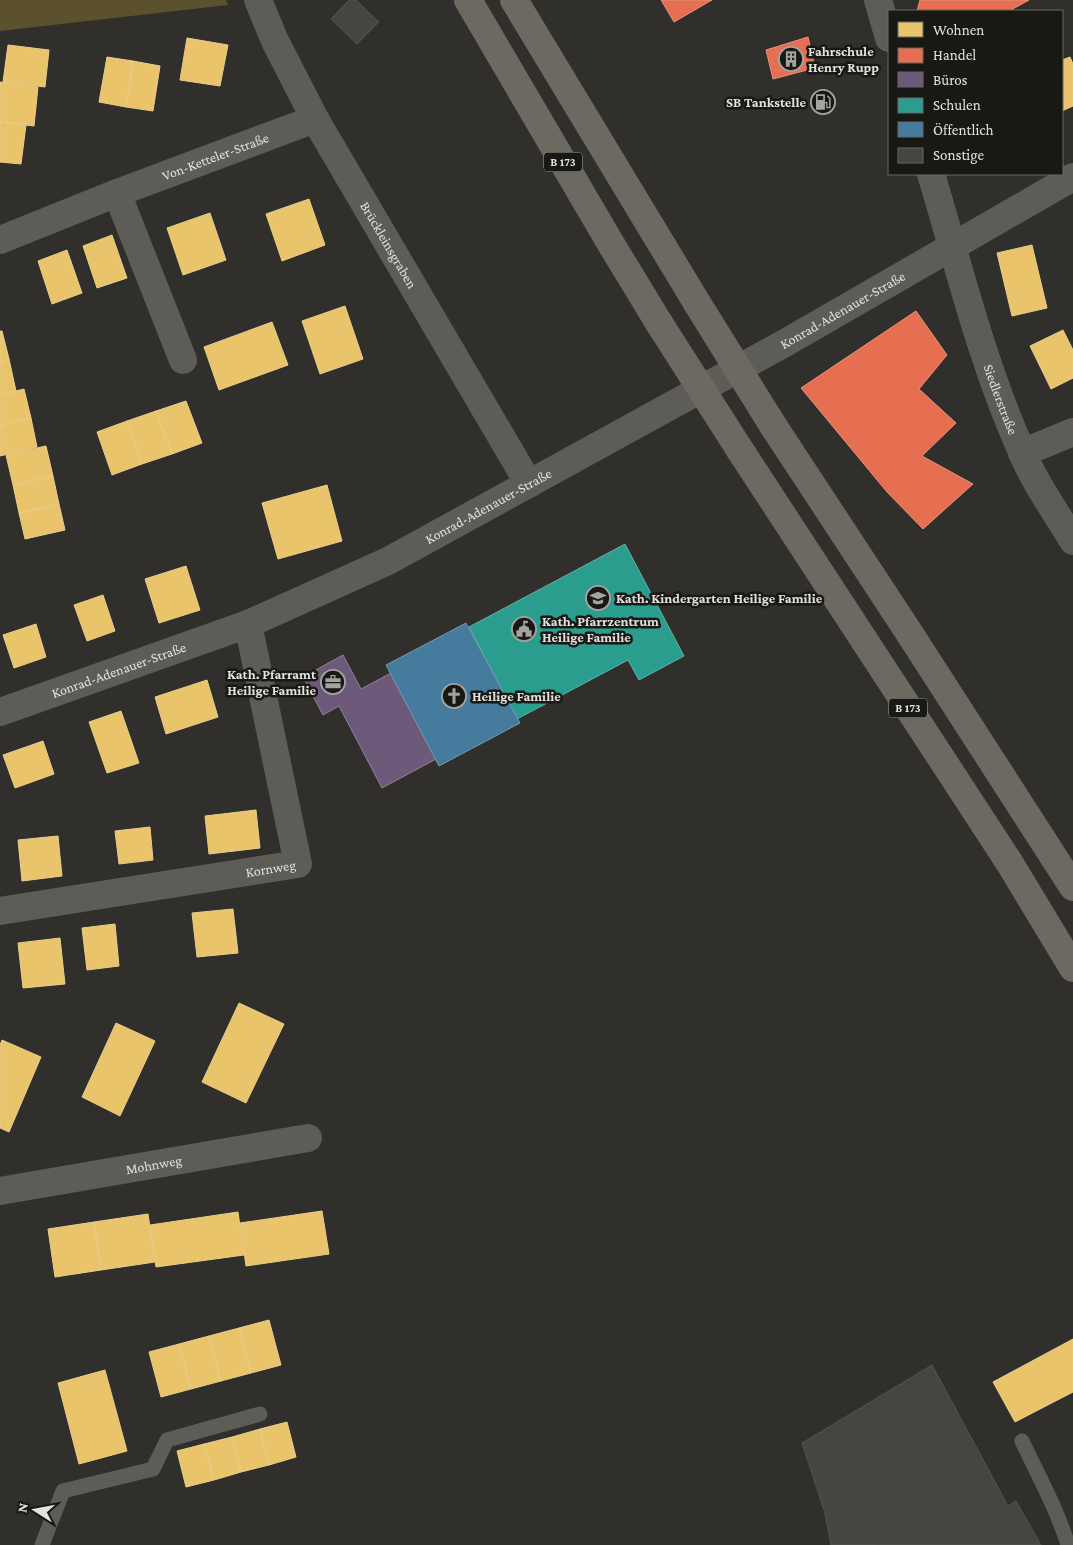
<svg xmlns="http://www.w3.org/2000/svg" width="1073" height="1545" font-family="'Crimson Pro',serif">
	<style>
		.green { fill: #5b512d }
		.homes { fill: #e9c46a; stroke: #e7cd8d }
		.shops { fill: #e76f51; stroke: #e6927c }
		.offices { fill: #6d597a; stroke: #908298 }
		.schools { fill: #2a9d8f; stroke: #62b2a7 }
		.public { fill: #457b9d; stroke: #749ab1 }
		.building { fill: #464542; stroke: #555451 }
		.lines { fill: none; stroke-linecap: round; stroke-linejoin: round }
		.lane { stroke: #5e5c56; stroke-width: 15 }
		.street { stroke: #5e5c56; stroke-width: 28 }
		.highway { stroke: #6c6a60; stroke-width: 28 }
		.highway-bridge { stroke: #6c6a60; stroke-width: 28 }
		.labels { text-anchor: middle; dominant-baseline: central; stroke-width: 5; stroke-linejoin: round; paint-order: stroke }
		.shield { fill: #181815; stroke: #a6a5a2; stroke-width: 1 }
		.shield-label { font-size: 12px; font-weight: bold; fill: #e3e2df }
		.poi-label { font-size: 14px; font-weight: bold; fill: #e3e2df; stroke: #181815; text-anchor: start }
		.street-label { font-size: 14px; fill: #e3e2df; stroke: #181815 }
	</style>
	<rect width="100%" height="100%" fill="#302f2b"/>
	<!-- green -->
	<path class="green" d="M0 0H226L228 5 0 31Z"/>
	<!-- homes -->
	<path class="homes" d="M187 38 228 45 220 86 180 80Z
		M8 45 49 50 45 87 3 82Z
		M107 57 133 61 126 107 99 102Z
		M1070 57 1073 64V106L1062 111V60Z
		M133 61 160 66 153 111 126 107Z
		M0 82 38 87 34 126 0 122Z
		M0 122 26 125 21 164 0 162Z
		M309 199 325 245 282 261 266 214Z
		M210 213 226 260 183 275 167 228Z
		M112 235 127 278 97 288 83 246Z
		M1032 245 1047 308 1012 316 997 253Z
		M67 250 82 293 52 304 38 261Z
		M345 306 363 359 320 374 302 321Z
		M272 322 288 365 219 390 204 347Z
		M1063 330 1073 350V378L1051 389 1030 346Z
		M0 331H2L9 359 0 362Z
		M9 359 16 391 0 395V362Z
		M24 389 31 418 0 425V395Z
		M186 401 202 443 172 454 156 411Z
		M156 411 172 454 142 464 127 421Z
		M31 418 37 447 0 456V425Z
		M127 421 142 464 112 475 97 432Z
		M46 446 53 476 13 485 6 455Z
		M53 476 59 504 19 513 13 485Z
		M327 485 342 541 278 559 262 503Z
		M59 504 65 530 25 539 19 513Z
		M186 566 200 610 159 623 145 579Z
		M103 595 115 631 87 641 74 605Z
		M36 624 46 657 14 668 3 635Z
		M207 680 218 717 166 734 155 697Z
		M121 711 139 763 107 773 89 722Z
		M43 741 54 774 15 788 3 755Z
		M256 810 260 848 209 854 205 816Z
		M150 827 153 860 119 864 115 831Z
		M58 836 62 876 22 881 18 840Z
		M233 909 238 953 197 957 192 913Z
		M115 924 119 966 87 970 82 928Z
		M60 938 65 984 23 988 18 943Z
		M239 1003 284 1024 246 1103 202 1082Z
		M116 1023 155 1041 120 1116 82 1097Z
		M2 1040 41 1057 9 1132 0 1128V1045Z
		M322 1211 329 1254 246 1266 240 1223Z
		M238 1212 244 1255 156 1267 150 1225Z
		M148 1214 155 1262 101 1270 94 1222Z
		M94 1222 101 1270 55 1277 48 1229Z
		M269 1320 281 1365 251 1373 239 1328Z
		M239 1328 251 1373 221 1381 209 1336Z
		M209 1336 221 1381 191 1389 179 1344Z
		M1073 1339V1392L1015 1422 993 1382Z
		M179 1344 191 1389 161 1397 149 1352Z
		M105 1370 127 1451 79 1464 58 1383Z
		M287 1422 296 1457 269 1465 260 1429Z
		M260 1429 269 1465 241 1472 232 1437Z
		M232 1437 241 1472 214 1480 204 1444Z
		M204 1444 214 1480 186 1487 177 1451Z"/>
	<!-- shops -->
	<path class="shops" d="M661 0H712L674 22Z
		M920 0H1029L1009 11H917Z
		M808 37 815 68 773 79 766 50Z
		M916 311 947 355 919 389 956 423 922 456 973 484 923 529 887 492 801 388Z"/>
	<!-- offices -->
	<path class="offices" d="M343 655 361 689 391 673 436 759 382 788 339 706 323 715 303 677Z"/>
	<!-- schools -->
	<path class="schools" d="M625 544 684 656 639 680 628 660 517 719 469 627Z"/>
	<!-- public -->
	<path class="public" d="M466 623 520 723 439 766 386 665Z"/>
	<!-- building -->
	<path class="building" d="M349 0H356L379 22 357 44 331 19Z
		M932 1365 1008 1506 1016 1501 1041 1545H874L873 1544 871 1545H831L825 1513 802 1443Z"/>
	<g class="lines">
		<!-- lane -->
		<path class="lane" d="M1022 1441C1038 1475 1057 1509 1068 1545
			M42 1545 63 1491 153 1469 167 1440 260 1414"/>
		<!-- street -->
		<g class="street">
			<path id="s1" d="M258 0 275 41 315 119 529 484"/>
			<path d="M878 0 889 38"/>
			<path id="s2" d="M931 174C959 267 982 363 1022 452 1035 484 1056 512 1073 541"/>
			<path d="M117 193 183 360"/>
			<path id="s3" d="M0 240 117 193 315 119"/>
			<path d="M1022 453 1073 432"/>
			<path id="s4" d="M0 712 248 624 388 561 785 343 1073 177"/>
			<path id="s5" d="M0 911 298 864 248 624"/>
			<path id="s6" d="M0 1191 308 1138"/>
		</g>
		<!-- highway -->
		<path class="highway" d="M468 0 611 244 659 323
			M514 0 697 303
			M774 427 908 631 1073 887
			M740 450 1009 862 1073 968"/>
		<!-- highway-bridge -->
		<path class="highway-bridge" d="M697 303 774 427
			M659 323 740 450"/>
	</g>
	<!-- icons -->
	<defs>
		<symbol id="building-ring" viewBox="-11 -11 22 22"><circle r="9.5" fill="#181815" stroke="#a4a3a0" stroke-width="1.5"/><path d="M-4-6H4V6H1V3H-1V6H-4ZM-2.5-4.3h1.7v1.8h-1.7ZM.8-4.3h1.7v1.8H.8ZM-2.5-1h1.7V.8h-1.7ZM.8-1h1.7V.8H.8Z" fill="#a4a3a0"/></symbol>
		<symbol id="fuel-ring" viewBox="-11 -11 22 22"><circle r="9.5" fill="#181815" stroke="#a4a3a0" stroke-width="1.5"/><path d="M-5.5-6h7V0h2V4h1.3V-2.5L3-4.5l.8-.8L6-3V5H2.5V1h-1V6h-7ZM-4.2-4.7v3.2H.2V-4.7Z" fill="#a4a3a0"/></symbol>
		<symbol id="school-ring" viewBox="-11 -11 22 22"><circle r="9.5" fill="#181815" stroke="#a4a3a0" stroke-width="1.5"/><path d="M0-5L7-2L0 1L-7-2ZM-4 1L0 2.5L4 1V4Q0 6-4 4Z" fill="#a4a3a0"/></symbol>
		<symbol id="civic-ring" viewBox="-11 -11 22 22"><circle r="9.5" fill="#181815" stroke="#a4a3a0" stroke-width="1.5"/><path d="M-.6-6.5H3V-4.5H.6V-3L4-1V1h2V6H-6V1h2V-1L-.6-3ZM-1.2 2.5V6h2.4V2.5Z" fill="#a4a3a0"/></symbol>
		<symbol id="office-ring" viewBox="-11 -11 22 22"><circle r="9.5" fill="#181815" stroke="#a4a3a0" stroke-width="1.5"/><path d="M-6-3h4V-5.5h4V-3h4V5H-6ZM-1-4.5V-3h2v-1.5ZM-6 0V1H6V0Z" fill="#a4a3a0"/></symbol>
		<symbol id="church-ring" viewBox="-11 -11 22 22"><circle r="9.5" fill="#181815" stroke="#a4a3a0" stroke-width="1.5"/><path d="M-1.2-6h2.4v3.5h3.3v2.4h-3.3V6h-2.4V-.1h-3.3v-2.4h3.3Z" fill="#a4a3a0"/></symbol>
	</defs>
	<g fill-rule="evenodd">
		<use href="#building-ring" x="777" y="45" width="28" height="28"/>
		<use href="#fuel-ring" x="809" y="88" width="28" height="28"/>
		<use href="#school-ring" x="584" y="584" width="28" height="28"/>
		<use href="#civic-ring" x="510" y="615" width="28" height="28"/>
		<use href="#office-ring" x="319" y="668" width="28" height="28"/>
		<use href="#church-ring" x="440" y="682" width="28" height="28"/>
	</g>
	<g class="labels">
		<!-- shield labels -->
		<g class="shield">
			<rect x="544" y="152.5" width="38" height="19" rx="4"/>
			<rect x="889" y="698.5" width="38" height="19" rx="4"/>
		</g>
		<g class="shield-label">
			<text x="563" y="162">B 173</text>
			<text x="908" y="708">B 173</text>
		</g>
		<!-- poi labels -->
		<g class="poi-label">
			<text x="808" y="51">Fahrschule<tspan x="808" dy="16">Henry Rupp</tspan></text>
			<text x="806" y="102" text-anchor="end">SB Tankstelle</text>
			<text x="616" y="598">Kath. Kindergarten Heilige Familie</text>
			<text x="542" y="621">Kath. Pfarrzentrum<tspan x="542" dy="16">Heilige Familie</tspan></text>
			<text x="316" y="674" text-anchor="end">Kath. Pfarramt<tspan x="316" dy="16">Heilige Familie</tspan></text>
			<text x="472" y="696">Heilige Familie</text>
		</g>
		<!-- street labels -->
		<g class="street-label">
			<text stroke="none"><textPath href="#s3" startOffset="231">Von-Ketteler-Straße</textPath></text>
			<text stroke="none"><textPath href="#s1" startOffset="278">Brückleinsgraben</textPath></text>
			<text stroke="none"><textPath href="#s4" startOffset="936">Konrad-Adenauer-Straße</textPath></text>
			<text stroke="none"><textPath href="#s2" startOffset="236">Siedlerstraße</textPath></text>
			<text stroke="none"><textPath href="#s4" startOffset="531">Konrad-Adenauer-Straße</textPath></text>
			<text stroke="none"><textPath href="#s4" startOffset="126">Konrad-Adenauer-Straße</textPath></text>
			<text stroke="none"><textPath href="#s5" startOffset="274">Kornweg</textPath></text>
			<text stroke="none"><textPath href="#s6" startOffset="156">Mohnweg</textPath></text>
		</g>
	</g>
	<!-- legend -->
	<rect x="888" y="10" width="175" height="165" fill="#181815" stroke="#696966"/>
	<rect x="898" y="22" width="25" height="15" fill="#e9c46a" stroke="#696966"/>
	<text x="933" y="35" font-size="15" fill="#e3e2df">Wohnen</text>
	<rect x="898" y="48" width="25" height="15" fill="#e76f51" stroke="#696966"/>
	<text x="933" y="60" font-size="15" fill="#e3e2df">Handel</text>
	<rect x="898" y="72" width="25" height="15" fill="#6d597a" stroke="#696966"/>
	<text x="933" y="85" font-size="15" fill="#e3e2df">Büros</text>
	<rect x="898" y="98" width="25" height="15" fill="#2a9d8f" stroke="#696966"/>
	<text x="933" y="110" font-size="15" fill="#e3e2df">Schulen</text>
	<rect x="898" y="122" width="25" height="15" fill="#457b9d" stroke="#696966"/>
	<text x="933" y="135" font-size="15" fill="#e3e2df">Öffentlich</text>
	<rect x="898" y="148" width="25" height="15" fill="#464542" stroke="#696966"/>
	<text x="933" y="160" font-size="15" fill="#e3e2df">Sonstige</text>
	<!-- north arrow -->
	<g transform="translate(35 1510) rotate(281)" stroke="#181815" stroke-width="4" paint-order="stroke">
	<path d="M0-4L9 19L0 12L-9 19Z" fill="#e3e2df"/>
	<text y="-8" font-size="14" font-weight="bold" text-anchor="middle" fill="#e3e2df">N</text>
	</g>
</svg>
